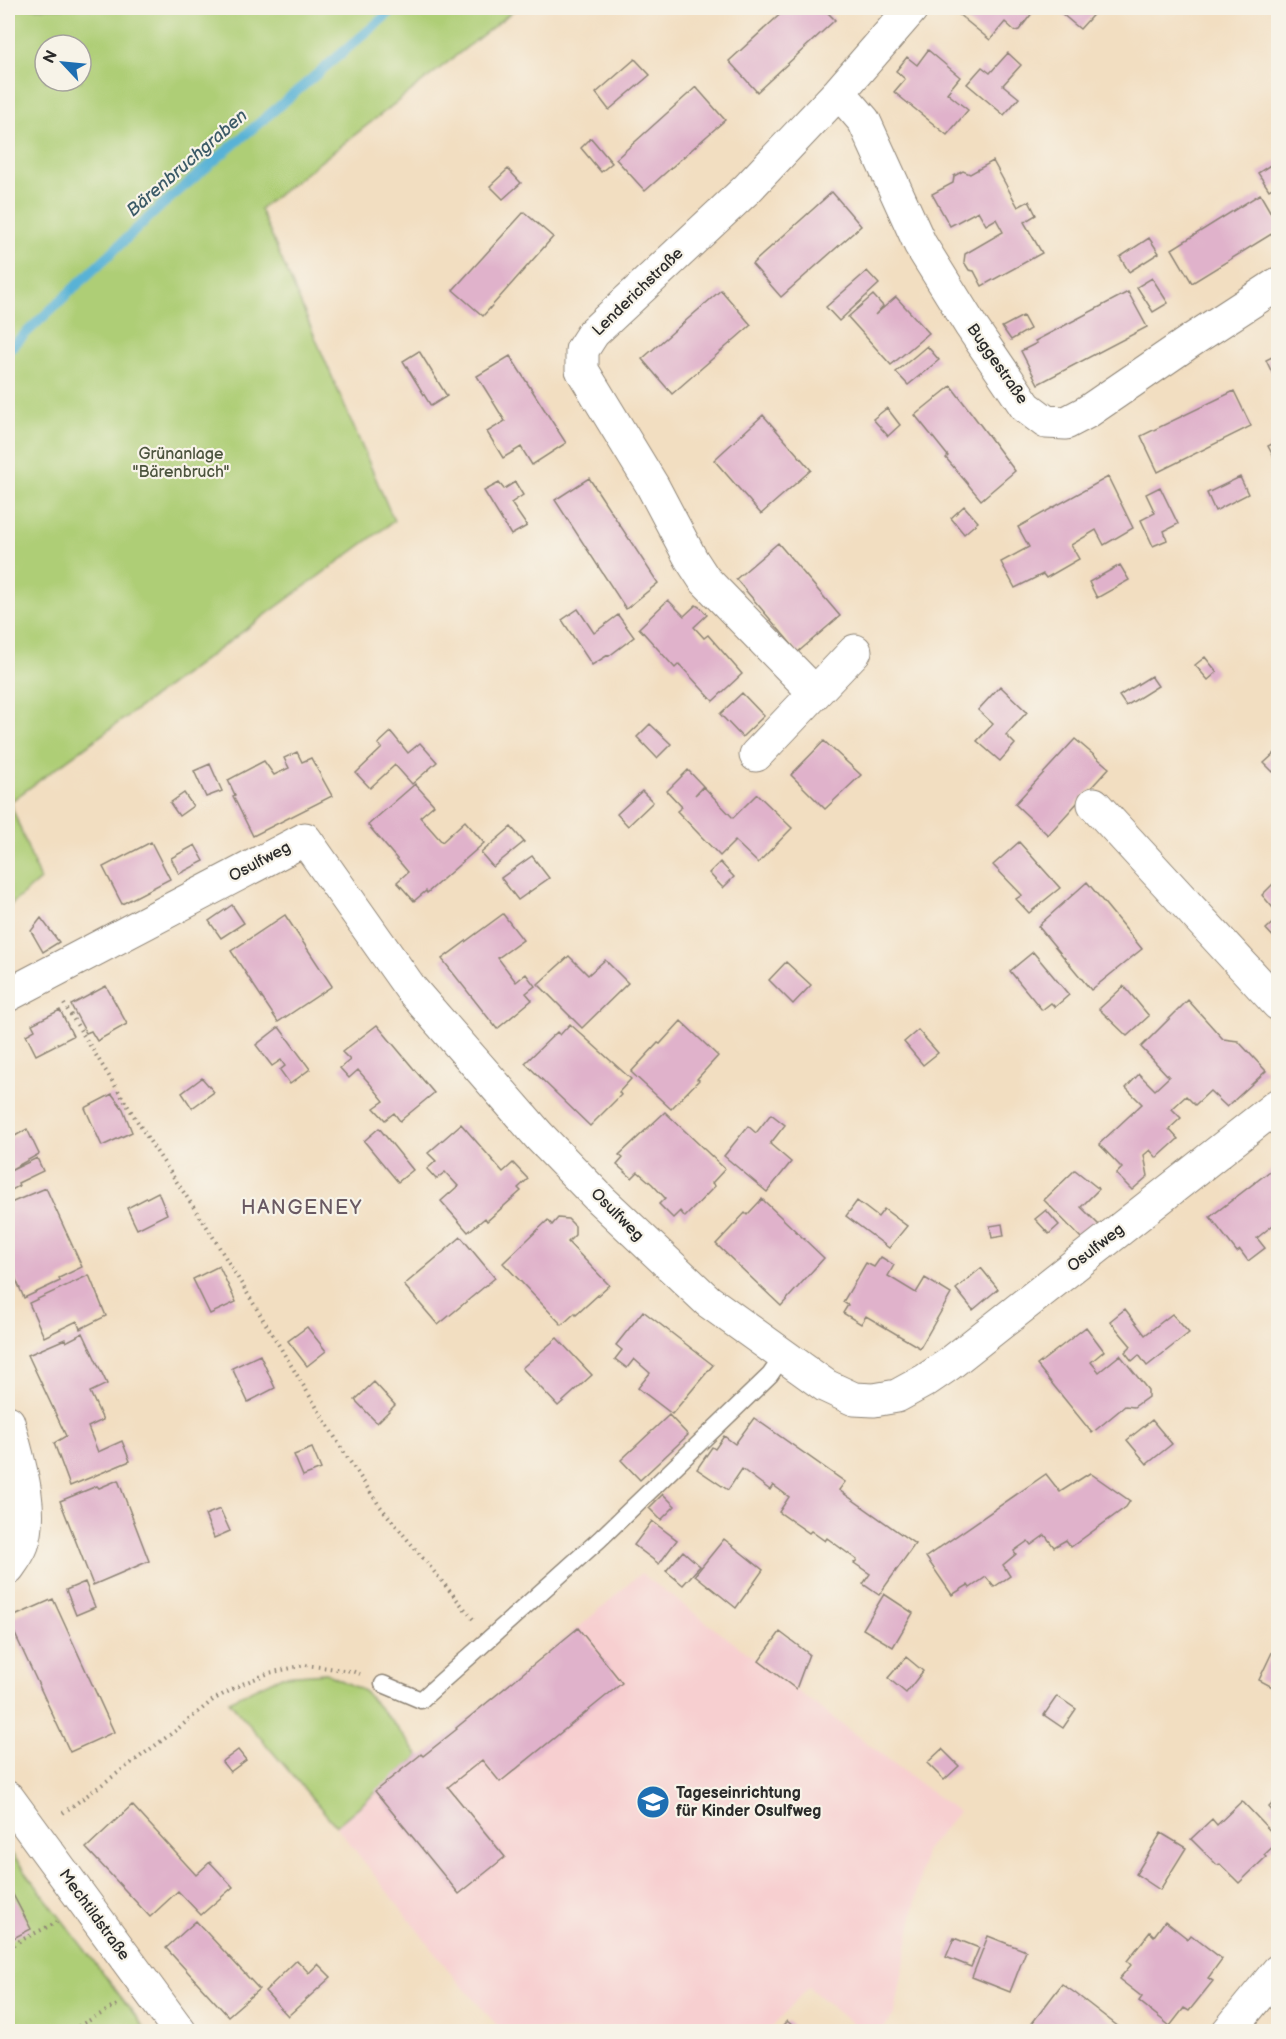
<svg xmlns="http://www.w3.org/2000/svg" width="1286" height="2039" font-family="'Balsamiq Sans',sans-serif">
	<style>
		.built { fill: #f7cfd0 }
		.green { fill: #aece76; stroke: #6c7c50; stroke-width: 1.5; fill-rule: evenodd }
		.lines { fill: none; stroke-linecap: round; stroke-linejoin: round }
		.stream { stroke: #59b2d6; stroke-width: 10 }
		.building { fill: #e0b2cb }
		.service-casing { stroke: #8e8476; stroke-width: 19 }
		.minor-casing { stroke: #8e8476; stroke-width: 35 }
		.path { stroke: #8e8476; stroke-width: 4; stroke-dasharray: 1.5 4.5; stroke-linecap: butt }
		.service { stroke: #fff; stroke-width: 16 }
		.minor { stroke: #fff; stroke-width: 33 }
		.labels { text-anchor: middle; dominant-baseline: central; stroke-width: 4.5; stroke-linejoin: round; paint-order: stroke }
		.street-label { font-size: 16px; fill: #2b2b2b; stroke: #f7f3e8 }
		.park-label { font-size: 16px; fill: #4c543e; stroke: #f7f3e8 }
		.poi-label { font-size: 16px; font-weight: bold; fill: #2b2b2b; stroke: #f7f3e8; text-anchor: start }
		.water-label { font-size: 18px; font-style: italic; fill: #3b5a67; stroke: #f7f3e8 }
		.quarter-label { font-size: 20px; letter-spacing: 1.5px; fill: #6a5a63; stroke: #f7f3e8 }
	</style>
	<rect width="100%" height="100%" fill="#f7f3e8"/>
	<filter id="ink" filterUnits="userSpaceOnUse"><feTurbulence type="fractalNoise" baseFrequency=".0167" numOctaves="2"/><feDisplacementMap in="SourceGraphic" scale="12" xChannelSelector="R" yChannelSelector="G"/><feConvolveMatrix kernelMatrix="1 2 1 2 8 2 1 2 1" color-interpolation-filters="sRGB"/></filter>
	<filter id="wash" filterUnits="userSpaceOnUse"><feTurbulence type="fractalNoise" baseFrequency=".008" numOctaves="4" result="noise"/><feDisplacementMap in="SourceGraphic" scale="24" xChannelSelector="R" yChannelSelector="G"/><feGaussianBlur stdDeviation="1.35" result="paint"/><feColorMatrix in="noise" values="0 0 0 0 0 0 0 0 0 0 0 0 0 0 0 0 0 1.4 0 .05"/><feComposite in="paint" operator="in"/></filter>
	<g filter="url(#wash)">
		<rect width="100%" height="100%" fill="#f2dec1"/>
		<!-- built -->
		<path class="built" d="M641 1573 958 1812 925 1851 895 2013 881 2032 861 2031 808 1987 769 2031H502L454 1977 336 1826 419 1756 421 1754 423 1756 457 1730 456 1728 578 1628Z"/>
		<!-- green -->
		<path class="green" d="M8 8H517L260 209 394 521 10 802 40 880 8 907ZM45 45H81V81H45Z
			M326 1673 364 1691 395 1725 419 1756 336 1826 229 1701 282 1676Z
			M8 1849 147 2031H8Z"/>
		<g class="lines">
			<!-- stream -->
			<path class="stream" d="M8 350 161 206 395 8"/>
		</g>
		<g id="blocks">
			<!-- building -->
			<path class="building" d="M787 8H823L835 20 757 92 729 61Z
				M963 8H1032L1033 12 1019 30 1015 31 1005 22 990 40 958 14Z
				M1055 8H1099L1080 29Z
				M928 50 960 77 947 93 968 110 947 135 894 92 905 79 896 71 907 57 917 65Z
				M1008 53 1021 65 1003 85 1019 98 1004 115 967 84 982 67 990 73Z
				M635 59 650 75 609 110 596 93Z
				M696 87 725 120 645 191 616 159Z
				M591 138 612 163 601 172 581 148Z
				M1278 160V184L1269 190 1258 173Z
				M993 161 1018 207 1029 201 1036 215 1024 222 1042 253 982 286 974 271 969 270 964 262 965 254 1003 232 996 219 986 225 978 211 950 226 932 194 953 183 954 176 963 171 970 174Z
				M508 169 521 183 503 199 490 186Z
				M832 192 861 226 781 297 752 264Z
				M1260 194 1278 225V230L1192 283 1172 249Z
				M524 212 553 237 483 316 453 290Z
				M1149 238 1159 253 1129 272 1120 257Z
				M867 271 879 284 839 321 826 307Z
				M1152 278 1168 303 1153 312 1137 287Z
				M721 290 751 325 672 394 642 359Z
				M1128 292 1147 327 1038 384 1021 351 1037 343 1035 341Z
				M873 295 883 306 875 315 896 297 929 333 891 365 848 317Z
				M1023 316 1030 329 1011 340 1002 327Z
				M927 346 939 360 908 385 896 372Z
				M419 351 447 396 431 406 403 361Z
				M1278 354V385L1266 360Z
				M510 356 566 443 532 465 521 447 503 458 487 432 505 421 477 376Z
				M951 386 1015 471 981 500 946 458 948 456 915 415Z
				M1234 391 1251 426 1158 472 1141 436Z
				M887 408 900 425 888 436 873 419Z
				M763 415 811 470 761 514 714 460Z
				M1278 441V465L1268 446Z
				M1108 477 1133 528 1104 545 1096 530 1071 545 1079 559 1046 578 1043 574 1015 588 1001 562 1029 547 1018 527Z
				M1240 477 1248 494 1215 511 1207 493Z
				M589 478 658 583 626 609 555 500Z
				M515 482 523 495 511 503 527 526 511 535 484 491 499 483 504 489Z
				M1160 487 1178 524 1164 531 1167 540 1153 546 1141 520 1155 513 1146 494Z
				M964 506 978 522 964 534 951 518Z
				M778 543 840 616 798 652 736 579Z
				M1120 565 1129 580 1097 598 1089 582Z
				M668 600 684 616 696 605 701 608 707 615 694 627 704 638 708 635 742 674 713 701 679 664 675 668 639 628Z
				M578 609 594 633 618 615 634 637 609 656 608 655 592 665 562 620Z
				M1205 657 1217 672 1208 680 1195 665Z
				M1151 676 1158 686 1126 706 1119 696Z
				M1000 686 1027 712 1006 735 1015 744 1000 761 977 741 993 724 978 710Z
				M742 693 764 716 742 737 720 714Z
				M650 724 671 744 657 758 637 737Z
				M391 732 408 753 420 743 437 762 412 784 395 765 370 788 356 773 382 748 378 744Z
				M1075 739 1109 768 1048 835 1015 804Z
				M824 741 861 775 825 809 791 775Z
				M297 752 302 762 311 758 332 796 253 836 233 796 235 795 228 780 264 761 274 775 289 768 284 758Z
				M1276 752 1278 754V767L1273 772 1264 763Z
				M210 764 222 791 206 797 194 771Z
				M688 770 703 786 695 795 704 787 733 818 757 794 792 828 758 863 735 841 720 856 677 811 682 807 667 791Z
				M415 784 434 805 420 817 442 842 465 821 484 843 427 893 426 891 414 901 397 882 408 872 368 825Z
				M642 791 653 802 628 826 617 814Z
				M184 793 193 806 179 816 170 803Z
				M511 827 524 842 493 867 481 853Z
				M151 842 170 879 122 904 103 867Z
				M1019 842 1060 888 1029 913 1016 899 1022 895 993 865Z
				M195 845 204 861 179 874 171 858Z
				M532 856 549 878 518 900 501 878Z
				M720 862 734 877 723 888 709 873Z
				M1278 879V904L1273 908 1262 895Z
				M1087 882 1142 949 1091 990 1038 926Z
				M232 905 244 923 221 938 209 921Z
				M503 914 523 940 498 958 516 982 526 974 535 986 526 993 532 1000 497 1029 442 959Z
				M285 915 332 986 278 1022 231 951Z
				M41 918 59 942 43 952 31 931Z
				M1278 918V942L1266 929Z
				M1033 952 1069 995 1055 1007 1051 1003 1042 1010 1010 971Z
				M569 956 588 975 605 960 628 983 582 1028 538 984Z
				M786 962 811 985 793 1004 769 980Z
				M106 986 127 1024 97 1041 91 1031 86 1033 71 1005Z
				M1124 986 1149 1016 1127 1036 1099 1009Z
				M1188 1000 1223 1039 1238 1041 1266 1071 1227 1107 1210 1091 1195 1105 1186 1096 1172 1109 1181 1118 1169 1129 1178 1139 1157 1158 1150 1150 1144 1155 1148 1176 1132 1190 1116 1174 1122 1168 1099 1144 1142 1104 1126 1088 1139 1074 1155 1090 1169 1077 1141 1047Z
				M60 1010 73 1036 36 1055 26 1035 35 1030 32 1024Z
				M681 1021 718 1056 697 1079 699 1080 671 1109 631 1072 658 1043 660 1044Z
				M570 1024 631 1079 619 1092 621 1095 590 1126 525 1063 557 1032 560 1035Z
				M377 1025 434 1093 400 1121 394 1113 385 1120 374 1108 384 1101 371 1085 358 1070 349 1078 340 1068 350 1060 342 1052Z
				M279 1027 310 1069 290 1084 280 1070 285 1066 281 1060 272 1066 256 1045Z
				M918 1030 938 1053 923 1065 904 1042Z
				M202 1078 214 1092 192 1108 182 1093Z
				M112 1094 123 1109 132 1132 102 1146 85 1108Z
				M665 1112 725 1169 712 1183 715 1186 685 1217 680 1211 673 1218 659 1204 665 1198 652 1184 638 1172 632 1178 617 1165 623 1158 619 1155Z
				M771 1114 785 1125 770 1144 791 1162 767 1192 724 1156 748 1126 756 1133Z
				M461 1124 503 1172 513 1163 528 1179 518 1188 521 1191 487 1221 485 1218 468 1232 441 1201 458 1186 445 1172 436 1179 427 1169 436 1161 428 1153Z
				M379 1128 413 1170 398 1182 364 1141Z
				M27 1129 39 1154 10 1170V1171L37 1158 43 1171 18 1183 19 1186 8 1192V1140Z
				M1278 1165V1221L1257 1238 1265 1248 1248 1261 1240 1250 1237 1252 1210 1217Z
				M1075 1170 1099 1189 1081 1207 1100 1226 1083 1240 1044 1200Z
				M46 1188 82 1267 59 1278 60 1281 24 1298 8 1261V1204Z
				M158 1192 167 1214 137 1229 127 1208Z
				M762 1199 824 1258 781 1306 716 1244 745 1213 747 1215Z
				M857 1201 878 1217 884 1209 907 1226 889 1248 846 1216Z
				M1046 1210 1059 1225 1049 1234 1035 1219Z
				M558 1218 568 1219 575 1226V1235L568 1242 609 1285 576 1315 575 1313 562 1325 503 1263 548 1220 552 1225Z
				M1002 1224 1004 1236 992 1238 990 1226Z
				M461 1237 495 1278 438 1325 404 1285Z
				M881 1257 894 1265 888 1276 916 1293 925 1278 951 1294 920 1348 866 1316 861 1324 843 1313 848 1305 843 1302 866 1263 874 1267Z
				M219 1266 236 1302 210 1314 193 1279Z
				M981 1268 998 1289 973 1310 956 1289Z
				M89 1275 106 1316 80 1329 77 1321 44 1337 29 1303Z
				M1125 1309 1145 1335 1172 1314 1189 1333 1147 1366 1139 1355 1132 1361 1125 1352 1131 1346 1110 1321Z
				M643 1311 713 1365 672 1414 638 1388 650 1373 634 1359 627 1368 615 1359 622 1350 616 1345Z
				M307 1327 326 1351 307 1366 288 1341Z
				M1086 1327 1104 1351 1091 1362 1099 1372 1120 1355 1148 1390V1397L1134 1407 1125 1406 1092 1433 1037 1365Z
				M83 1333 107 1384 90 1392 103 1420 88 1427 98 1452 122 1441 130 1461 70 1486 54 1443 66 1436 28 1355 65 1339 66 1342Z
				M557 1338 592 1375 558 1406 522 1368Z
				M260 1355 275 1388 248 1402 232 1368Z
				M374 1382 395 1405 377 1423 355 1400Z
				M669 1415 688 1435 640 1480 621 1460Z
				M754 1418 845 1482 839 1490 915 1544 879 1595 863 1584 870 1574 854 1563 857 1560 827 1538 825 1541 811 1531 809 1533 779 1512 789 1497 773 1485 770 1490 742 1469 728 1490 697 1469 712 1447 715 1449 724 1436 735 1444Z
				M1152 1420 1172 1444 1147 1464 1127 1440Z
				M312 1448 321 1469 303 1476 294 1455Z
				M1090 1473 1130 1501 1126 1507 1071 1547 1066 1540 1054 1547 1045 1535 1031 1545 1028 1541 1014 1551 1016 1554 1003 1565 1010 1576 994 1587 986 1577 970 1588 968 1585 952 1595 926 1557 1046 1474 1060 1492Z
				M118 1480 149 1561 93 1585 60 1501 97 1486 99 1488Z
				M663 1494 675 1506 661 1520 649 1508Z
				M220 1509 230 1531 214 1538 205 1515Z
				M652 1521 677 1540 659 1564 634 1545Z
				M724 1539 763 1570 736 1608 695 1575Z
				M683 1551 700 1566 683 1585 666 1571Z
				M85 1582 95 1607 76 1615 66 1590Z
				M884 1594 913 1613 893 1647 863 1629Z
				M53 1599 114 1732 70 1752 8 1619Z
				M578 1628 622 1683 500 1782 482 1760 448 1787 505 1857 459 1894 375 1791 419 1756 421 1754 423 1756 457 1729 456 1728Z
				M780 1632 809 1654 796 1689 759 1661Z
				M1275 1646 1278 1648V1690L1259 1680Z
				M906 1657 923 1671 906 1693 888 1678Z
				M1057 1696 1076 1709 1063 1728 1044 1715Z
				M942 1749 959 1766 944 1780 927 1763Z
				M238 1750 246 1760 230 1772 222 1762Z
				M1278 1798V1818L1269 1807Z
				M1242 1801 1278 1839V1842L1264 1855 1266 1857 1239 1883 1220 1864 1217 1865 1191 1839 1212 1819 1217 1825Z
				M132 1805 196 1875 210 1862 233 1887 201 1915 178 1891 150 1917 86 1848Z
				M1161 1833 1186 1848 1160 1890 1136 1874Z
				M8 1885 31 1929 8 1941Z
				M196 1921 259 1989 228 2016 166 1948Z
				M1165 1921 1188 1939 1191 1935 1222 1959 1208 1978 1213 1981 1189 2011 1184 2008 1170 2026 1139 2001 1142 1997 1119 1979 1131 1965 1127 1961 1150 1932 1154 1936Z
				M988 1936 1026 1951 1010 1992 972 1977Z
				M954 1938 979 1948 971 1967 946 1957Z
				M297 1960 309 1973 318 1964 331 1977 288 2016 265 1991Z
				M1062 1984 1075 1993 1124 2031H1026Z
				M787 2021 799 2031H777Z"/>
		</g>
	</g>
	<g filter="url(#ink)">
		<use href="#blocks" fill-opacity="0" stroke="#8e8476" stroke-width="1.5"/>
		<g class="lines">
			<defs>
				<path id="service" d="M383 1684 421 1700 600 1539 770 1375 783 1356"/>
				<path id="minor" d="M839 92 864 121 920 244 971 326 1026 407 1046 422 1066 423 1087 412 1192 340 1278 284
					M815 693 704 579 691 559 652 485 582 370V350L593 333 747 189 839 92 912 8
					M756 755 855 651
					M1094 804 1278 1004
					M8 995 305 839 411 989 539 1136 601 1200 708 1301 826 1386 854 1399 874 1400 897 1396 926 1380 948 1365 1278 1105
					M8 1422C17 1458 35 1508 22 1545 19 1553 13 1561 8 1568
					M8 1798 180 2032
					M1228 2032 1278 1971"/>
			</defs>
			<!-- service casing -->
			<use href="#service" class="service-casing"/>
			<!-- minor casing -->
			<use href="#minor" class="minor-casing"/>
			<!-- path -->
			<path class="path" d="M8 940 13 954
				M64 1004 154 1148 207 1227 345 1454 379 1505 473 1619
				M63 1813 175 1731 213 1700 242 1684 269 1673 305 1665 352 1671 360 1674
				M8 1947 57 1922
				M68 2032 117 2005"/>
			<!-- service -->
			<use href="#service" class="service"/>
			<!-- minor -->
			<use href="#minor" class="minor"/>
		</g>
	</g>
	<!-- icons -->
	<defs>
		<symbol id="school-disc" viewBox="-11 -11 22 22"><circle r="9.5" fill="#1f6fb2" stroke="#f7f3e8"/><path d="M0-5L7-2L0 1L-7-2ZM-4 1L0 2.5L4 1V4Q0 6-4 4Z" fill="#fff"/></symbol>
	</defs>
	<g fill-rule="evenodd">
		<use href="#school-disc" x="634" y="1783" width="38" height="38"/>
	</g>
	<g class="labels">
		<!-- street labels -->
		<g class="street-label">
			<text transform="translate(638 292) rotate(-44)">Lenderichstraße</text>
			<text transform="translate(997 364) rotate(55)">Buggestraße</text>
			<text transform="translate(260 862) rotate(-28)">Osulfweg</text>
			<text transform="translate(617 1215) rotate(45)">Osulfweg</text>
			<text transform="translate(1096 1248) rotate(-38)">Osulfweg</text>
			<text transform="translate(94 1915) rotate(54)">Mechtildstraße</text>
		</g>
		<!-- park labels -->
		<g class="park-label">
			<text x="181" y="454">Grünanlage<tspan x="181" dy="18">"Bärenbruch"</tspan></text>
		</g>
		<!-- poi labels -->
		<g class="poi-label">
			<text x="676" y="1793">Tageseinrichtung<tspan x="676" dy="18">für Kinder Osulfweg</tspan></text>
		</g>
		<!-- water labels -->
		<g class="water-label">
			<text transform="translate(187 163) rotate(-41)">Bärenbruchgraben</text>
		</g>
		<!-- quarter labels -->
		<g class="quarter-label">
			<text x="302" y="1208">HANGENEY</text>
		</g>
	</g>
	<!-- margin -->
	<rect width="1286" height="2039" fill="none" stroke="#f7f3e8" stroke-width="30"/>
	<!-- north arrow -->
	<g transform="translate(63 63) rotate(296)"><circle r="28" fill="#f7f3e8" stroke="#a5a39c" stroke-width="1.5"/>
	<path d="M0-4.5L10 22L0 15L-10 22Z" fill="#1f6fb2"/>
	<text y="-9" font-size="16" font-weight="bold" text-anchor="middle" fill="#2b2b2b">N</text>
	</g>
</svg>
